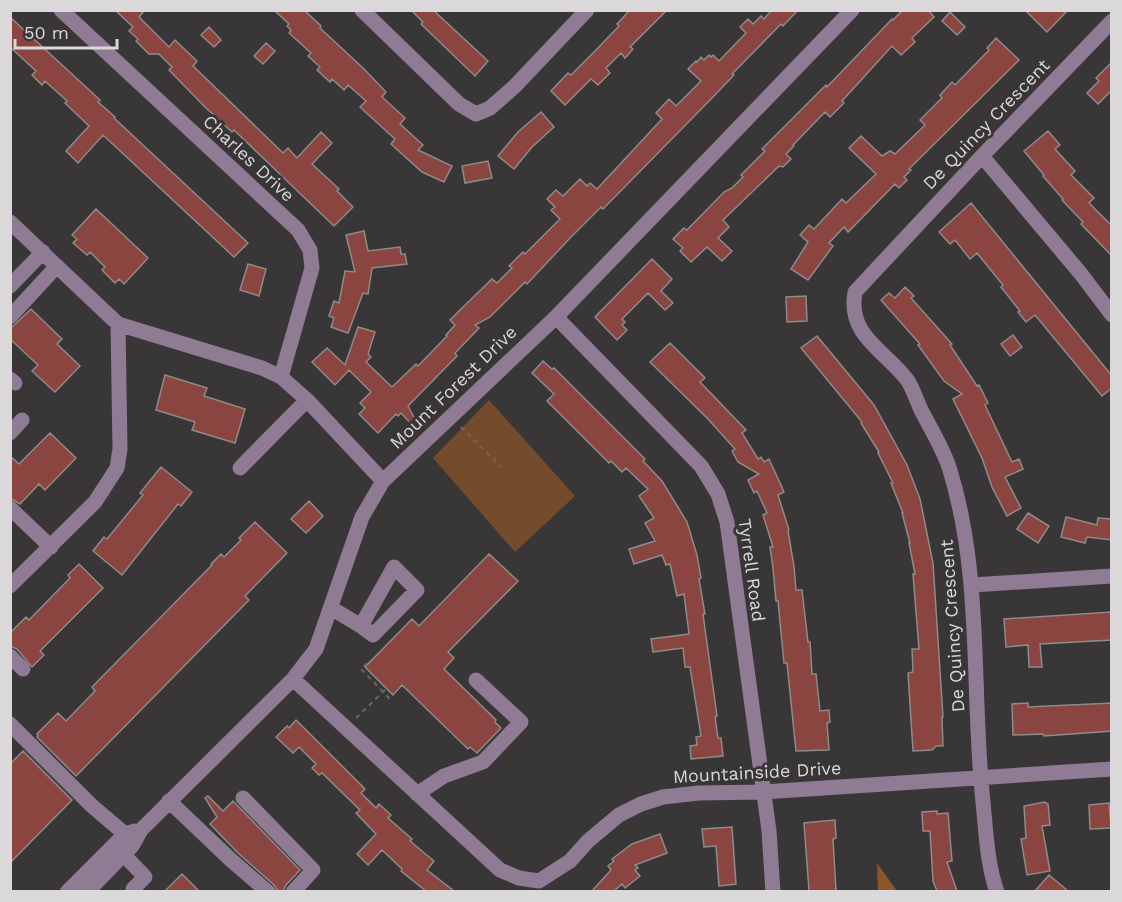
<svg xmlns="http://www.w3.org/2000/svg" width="1122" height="902" font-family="'Work Sans',sans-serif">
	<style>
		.green { fill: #744c2c }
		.forest { fill: #8d5628 }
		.building { fill: #8a4540; stroke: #8e8b8a; stroke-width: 1.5 }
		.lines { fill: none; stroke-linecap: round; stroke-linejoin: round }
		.path { stroke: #6a6869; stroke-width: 2; stroke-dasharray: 4.5 4.5; stroke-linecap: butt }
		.minor { stroke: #8f7b94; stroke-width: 15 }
		.labels { text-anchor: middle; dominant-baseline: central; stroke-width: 6; stroke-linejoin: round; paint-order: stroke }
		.street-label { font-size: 18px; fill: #dad8d9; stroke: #383637 }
	</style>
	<rect width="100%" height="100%" fill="#383637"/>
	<!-- green -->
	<path class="green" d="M489 400 575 496 515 552 433 458Z"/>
	<!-- forest -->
	<path class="forest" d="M877 863 897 891H878Z"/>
	<!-- building -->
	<path class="building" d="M115 10H145L139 17 169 47 175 40 197 61 193 66 283 153 288 148 297 158 321 132 332 143 312 164 339 189 337 191 353 207 334 226 234 130 232 132 205 107 169 70 172 67 159 54H149L136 41 138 39 129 31 133 27Z
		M274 10H304L321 26 320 28 364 69 386 92 382 97 405 118 400 124 423 145 418 150 452 166 444 182 422 172 391 144 395 139 360 107 366 101 348 85 344 90 332 79 330 82 317 70 320 67 308 56 311 53 289 33 291 30 287 26 289 24Z
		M411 10H433L488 61 475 76 421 24 423 22Z
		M630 10H667L630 47 633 49 625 58 621 53 606 68 610 73 598 85 591 79 565 105 551 91 568 73 571 75 597 49 619 26 617 24Z
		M772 10H798L783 26 781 24 732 74 734 75 712 98 603 209 601 207 570 238 527 284 525 282 490 317 475 325 479 328 455 353 457 356 408 406 419 427 416 429 401 413 398 416 396 414 378 433 359 414 365 408 360 403 371 392 349 370 335 385 312 362 327 348 345 365 358 327 375 332 368 354 371 357 366 362 392 387 416 364 418 366 447 336 446 335 455 325 450 320 460 310 492 279 497 283 512 268 509 266 523 252 525 254 560 219 551 210 555 207 547 199 556 190 563 196 580 179 587 186 590 183 597 189 662 119 656 113 669 99 676 106 701 81 688 69 696 61 697 62 701 57 704 60 709 55 711 57 713 55 719 61 746 33 740 27 748 19 753 24 761 16 764 19Z
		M903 10H928L934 17 912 38 915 42 901 55 892 46 842 101 844 103 830 117 825 112 793 145 794 146 786 154 791 159 783 167 779 166 723 220 729 227 718 238 732 251 722 261 707 247 691 262 680 251 683 248 673 239 684 228 687 230 724 192 732 188 743 177 741 175 765 151 762 149 826 85 827 87 892 19 893 20Z
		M1025 10H1068L1047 32Z
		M950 12 965 27 957 35 942 21Z
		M10 17 100 100 98 102 115 117 114 118 248 243 234 257 103 135 78 163 66 151 89 126 65 103 67 101 45 81 42 85 32 75 36 71 10 47Z
		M209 27 221 40 214 47 201 35Z
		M996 38 1019 60 909 169 911 170 904 177 907 180 899 188 895 184 848 232 844 227 829 243 833 246 808 280 791 269 808 242 800 235 809 225 814 229 842 199 846 203 876 174 849 148 861 136 882 156 890 151 895 154 925 125 920 120 942 98 940 95 952 82 955 85 989 50 987 48Z
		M266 43 275 51 263 64 254 56Z
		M1112 62V90L1098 104 1087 93 1099 81 1096 78Z
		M541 112 554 127 532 147 514 169 498 156 518 132Z
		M1048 131 1060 145 1055 149 1075 171 1071 175 1094 198 1089 203 1112 226V256L1081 224 1083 222 1062 200 1063 199 1043 176 1044 175 1024 151Z
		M488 161 492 178 465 183 462 166Z
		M971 203 1112 376V388L1102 396 1035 315 1026 322 1018 312 1020 311 1001 287 1003 285 977 253 970 259 955 240 950 244 939 232Z
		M96 209 148 258 124 284 119 279 115 283 102 270 105 267 90 252 87 255 73 243 77 239 72 235Z
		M364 231 368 251 400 247 401 254H405L407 264 372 268 368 294 363 293 348 333 331 327 334 318 329 316 334 301 339 303 345 271 355 272 346 235Z
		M652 259 672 279 661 291 673 303 665 310 648 293 622 319 625 322 622 325 627 330 617 340 595 317Z
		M248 264 266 269 259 296 240 290Z
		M905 287 914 296 911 298 952 344 950 345 977 386 979 385 988 403 985 405 1012 462 1019 459 1023 469 1005 477 1021 508 1007 516 992 487 982 458 953 399 962 394 944 381 918 345 920 344 881 300 889 293 895 298Z
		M806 296 807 321 787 322 786 297Z
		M31 309 62 339 57 344 80 366 55 392 32 371 38 365 10 339V329Z
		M1013 335 1022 347 1010 356 1001 344Z
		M817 336 874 405 907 465 920 499 933 563 943 717H942L943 746H936L932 750 913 751 908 673 913 672 912 649H919L913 574H915L909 543H910L902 513H903L891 483H893L878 453 879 452 861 423 862 422 801 348Z
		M670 343 705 378 700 382 746 430 742 433 758 459 761 457 764 462 769 459 784 492 778 495 789 530 788 531 794 566 796 590H802L808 642H810L812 674H816L820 711 829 710 830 722 827 723 829 750 796 751 787 663H784L778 601H776L773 568 770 547H773L763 515 767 513 757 491 754 493 748 480 759 474 738 462 732 451 735 449 708 419 650 362Z
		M543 361 552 369 554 368 645 459 643 461 662 481 687 522 697 555 701 578 699 579 705 614H703L717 716 715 717 718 738H721L723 756 691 759 690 746 697 745 696 737 701 736 690 667H685L683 648 653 652 651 639 689 634 684 594 677 596 670 564 666 565 662 555 634 564 629 549 655 541 645 523 654 518 639 496 648 489 626 468 622 472 611 461 609 463 547 401 554 394 532 373Z
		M165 375 207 388 204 396 245 409 235 443 192 430 195 422 156 410Z
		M50 433 76 458 45 490 39 484 20 504 10 498V456L19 464Z
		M161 467 192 492 181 506 178 504 122 575 93 551 104 537 107 539 143 495 140 493Z
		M309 501 323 516 306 533 291 519Z
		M1028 513 1049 526 1038 543 1017 529Z
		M1066 517 1097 525 1098 518 1112 519V540L1087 537 1085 543 1061 537Z
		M255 522 287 553 245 596 249 600 76 776 37 737 38 736 37 734 58 713 66 721 95 691 92 687 212 565 211 564 221 554 224 557 241 540 239 538Z
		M489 554 518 581 448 652 454 658 444 669 496 720 495 722 501 728 477 753 470 747 468 749 402 685 393 695 365 667 412 619 419 626Z
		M79 564 103 588 40 651 44 655 32 667 17 649 10 646V633L26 617 29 620 70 578 68 575Z
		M1112 612V640L1040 644 1042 667H1029L1028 645 1006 647 1004 619Z
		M1028 703V707L1112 703V731L1044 736 1043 734 1013 735 1012 704Z
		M296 720 365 789 361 793 376 808 379 804 391 815 388 818 412 839 410 841 434 861 427 870 454 891H426L401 871 402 869 382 850 368 865 357 854 376 834 356 813 360 810 322 773 319 775 312 768 316 764 299 747 293 753 276 737 287 726 289 728Z
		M23 751 72 800 10 863V764Z
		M208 796 223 811 233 801 300 870 286 885 283 891H278L274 885 238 853 210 824 217 817 205 798Z
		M1044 802 1048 804 1050 825 1042 826 1050 871 1027 875 1021 839 1026 838 1024 806Z
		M1109 803 1111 828 1090 829 1089 805Z
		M937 811V814L948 813 952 861 947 862 957 891H937L933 881 930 831H923L922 812Z
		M835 820 836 838 833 839 836 891H809L804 823Z
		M732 827 736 884 719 886 716 846 704 847 702 829Z
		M660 834 667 853 635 865 638 868 635 870 640 876 625 888 622 884 614 891H592L611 870 608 866 614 861 612 859 632 844Z
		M182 874 199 891H165Z
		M1049 875 1068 891H1035Z"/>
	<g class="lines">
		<!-- path -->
		<path class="path" d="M461 427 501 467
			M367 663 361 669 390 699
			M356 718 387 688"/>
		<!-- minor -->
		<path class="minor" d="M61 10 298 230 310 250 312 268 281 377
			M362 10 459 104 476 114 490 108 515 86 587 10
			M982 156 1081 274 1112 315
			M10 222 118 324 262 368 281 377 307 400 383 481
			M10 286 43 252
			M10 317 57 266
			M556 317 701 466 718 494 727 522 769 831 773 892
			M10 379 15 383
			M10 433 22 420
			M240 468 307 400
			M10 508 51 547
			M972 585 1112 576
			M10 586 95 502 117 468 120 449 118 324
			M331 608 361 626 394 567 417 590 373 635 361 626
			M10 656 23 669
			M293 679 500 870 519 878 539 881 570 861 588 841 619 815 641 804 663 797 699 793 763 792 1112 769
			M10 724 92 806 125 834
			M417 794 444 776 483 762 521 722 476 680
			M243 798 313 870 293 892
			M169 801 231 860 268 892
			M123 854 145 877 133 889
			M67 892 125 834 135 831
			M87 892 132 846 141 830 293 679 316 649 362 517 383 481 556 317 852 10
			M997 892C987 863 986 832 983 802 971 690 983 575 949 467 942 447 931 429 921 410 917 401 913 389 908 381 885 350 847 336 855 292L982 156 1112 21"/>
	</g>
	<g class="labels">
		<!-- street labels -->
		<g class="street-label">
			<text transform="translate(986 124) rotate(-46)">De Quincy Crescent</text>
			<text transform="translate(249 158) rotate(43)">Charles Drive</text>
			<text transform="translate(453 387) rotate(-44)">Mount Forest Drive</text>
			<text transform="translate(752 570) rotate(82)">Tyrrell Road</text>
			<text transform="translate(952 626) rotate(-94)">De Quincy Crescent</text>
			<text transform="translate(757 772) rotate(-3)">Mountainside Drive</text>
		</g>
	</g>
	<!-- border -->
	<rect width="1122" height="902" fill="none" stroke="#dad8d9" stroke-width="24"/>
	<!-- scale -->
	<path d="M15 39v9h102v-9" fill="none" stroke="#dad8d9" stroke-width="3"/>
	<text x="24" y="39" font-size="18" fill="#dad8d9" stroke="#383637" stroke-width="4.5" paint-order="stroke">50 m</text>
</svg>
